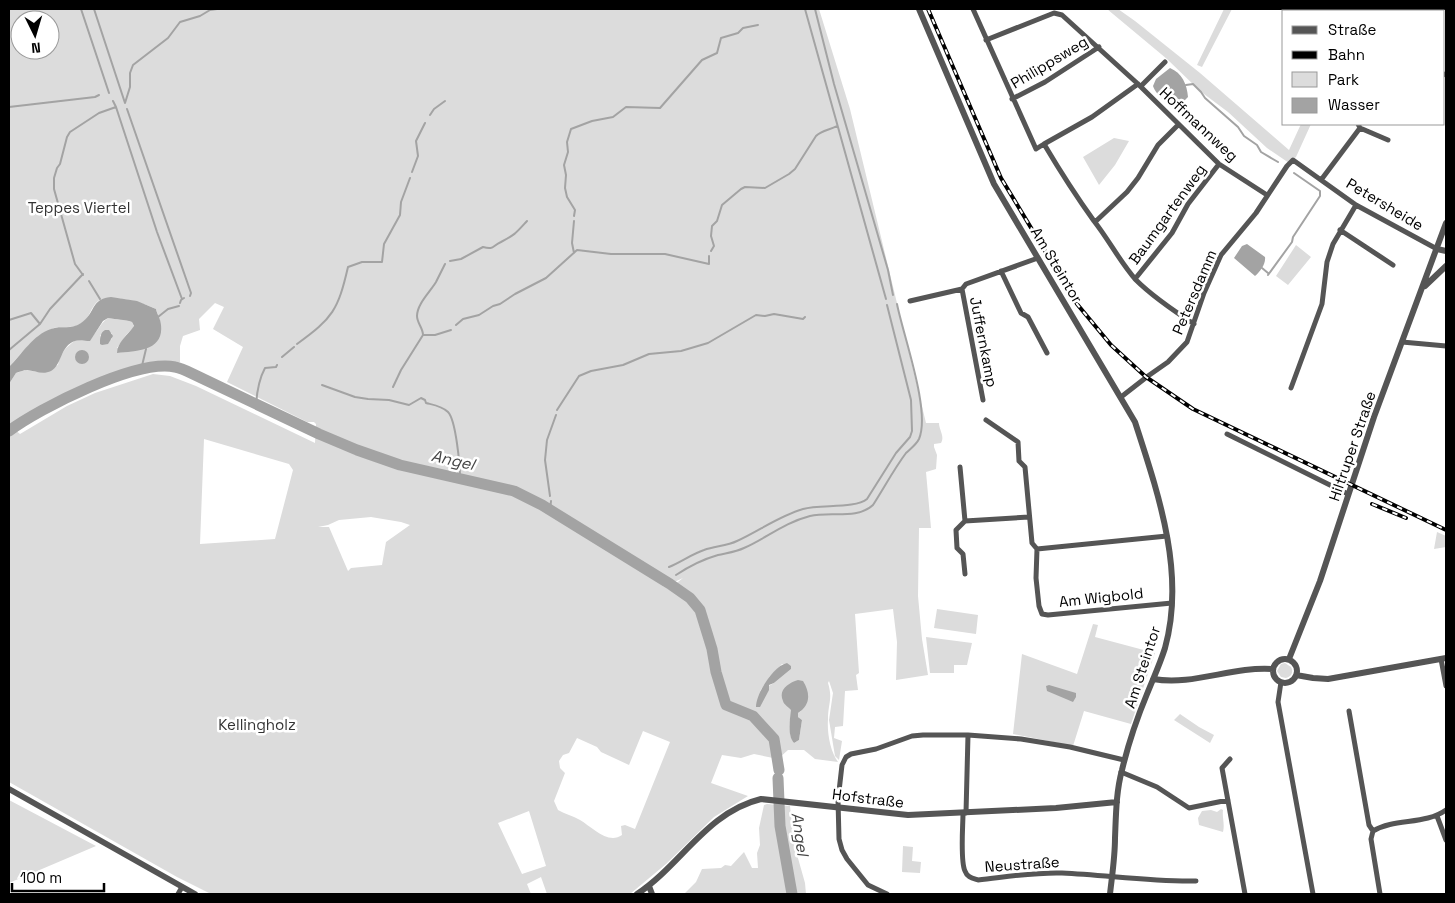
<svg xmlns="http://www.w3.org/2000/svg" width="1455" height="903" font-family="'Space Grotesk',sans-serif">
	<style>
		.green { fill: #dcdcdc; fill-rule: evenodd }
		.water { fill: #a3a3a3 }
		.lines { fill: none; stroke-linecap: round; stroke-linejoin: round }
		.stream { stroke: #a3a3a3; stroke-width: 2 }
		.river { stroke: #a3a3a3; stroke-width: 11 }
		.minor { stroke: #555; stroke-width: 5 }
		.tertiary { stroke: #555; stroke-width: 6 }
		.rail-casing { stroke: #000; stroke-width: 4 }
		.rail { stroke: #fff; stroke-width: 2; stroke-dasharray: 5.5; stroke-linecap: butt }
		.labels { text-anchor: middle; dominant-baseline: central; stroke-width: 5; stroke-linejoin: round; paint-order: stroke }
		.street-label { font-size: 15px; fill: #000; stroke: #fff }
		.park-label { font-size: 15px; fill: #333; stroke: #fff }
		.water-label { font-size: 16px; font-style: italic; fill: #444; stroke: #fff }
	</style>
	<rect width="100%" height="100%" fill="#fff"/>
	<!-- green -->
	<path class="green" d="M9 9H819L850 109 926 423H939C939 430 945 436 941 443L934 444V447L937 455 936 469 926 472 931 528H919L918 596 922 639 928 675 896 680 897 642 893 609 855 614 859 673 856 675 858 690 845 691 843 726 835 727 834 738 842 741 839 760 835 756 829 720 833 693 829 681 828 683C833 699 828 704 828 719 827 733 830 751 838 762L815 759 804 750H788L778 759 754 754 741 758 722 755 711 783 748 796 714 817 666 864 630 894H547L541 877 527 884 531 894H211L177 877 9 782V384L16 373 26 370 38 372 58 365C60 353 66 347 76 340 95 345 96 326 108 318 117 320 124 319 132 322L134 327 126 335 117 348 160 335 161 324 156 309C145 303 107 292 97 302 89 310 90 320 78 325 70 329 59 325 52 329 34 336 21 354 9 367ZM20 20H50V50H20ZM215 303 224 307 213 329 243 347 227 382 307 422H314L316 424 315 443 196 386 170 376 153 374 95 393 67 406 20 434 13 428C41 405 110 375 147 368 159 366 170 369 180 362V346L183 336 200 330 199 319ZM112 333V339L101 344 100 335ZM204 439 289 464 293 470 275 539 200 544ZM371 517 401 522 410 525 386 542 382 565 351 568 348 571 329 527H318L328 525 339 520ZM683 578 674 585 689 595 703 610 727 702 722 705C711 677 711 623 689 603 682 596 671 591 663 586L670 584ZM782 664 791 666V669L774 683 760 691 770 676ZM791 708 801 711 798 713V717L802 720 799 740 794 743C789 738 788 720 792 713ZM643 731 670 742 635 829 625 825 621 826 622 835C608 845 592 827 580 820 573 816 565 814 558 810L554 801 565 773 560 768 559 761 563 755 569 753 577 738 597 747 601 752 629 765ZM529 811 546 866 522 874 498 823Z
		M1107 9H1118L1135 21 1200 73 1289 150 1301 124H1311L1296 157 1289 163 1267 148 1228 112 1200 91 1167 59Z
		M1224 9H1232L1202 67 1197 65Z
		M1114 138 1129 141 1115 165 1099 185 1083 157Z
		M1296 245 1311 257 1288 285 1276 276Z
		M1437 532 1446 536V547L1434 549Z
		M937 609 978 615 976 634 934 628Z
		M1093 624 1098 625 1095 637 1155 653 1131 724 1084 711 1073 746 1013 734 1022 654 1077 674Z
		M926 637 972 643 967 665H954V673H930Z
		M1285 663 1291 667C1294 672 1291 677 1286 678L1281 677 1277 671 1281 664Z
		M1180 714 1199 727 1214 735 1210 743 1174 720Z
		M9 800 96 846 9 883Z
		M767 804 790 806 794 844 805 883 806 894H684L696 882 702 869 721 868 725 865 731 866 744 852 752 868H758L757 853 760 845 759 828 764 805Z
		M1221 809 1223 810C1222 818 1225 824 1223 832L1199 825 1198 818 1202 811 1211 810 1217 812Z
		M903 846 913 847 912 861 921 862 920 873 902 872Z"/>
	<!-- water -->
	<path class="water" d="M1170 68C1182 73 1187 84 1188 97L1178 107C1169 107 1156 95 1153 86L1156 79Z
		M1247 244 1265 257C1266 264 1260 272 1255 276L1234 258 1242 246Z
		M111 297 137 301 156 309C157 314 161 320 161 325 164 351 137 351 117 353 117 342 128 335 134 326L132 322C124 319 117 320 108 318L103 321 90 341C86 341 78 340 75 341 60 346 62 365 51 371 43 375 35 371 27 370 24 370 19 372 16 373L9 384V367C22 354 33 335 51 329 61 325 72 330 81 323 96 313 90 299 111 297Z
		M105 330H109L113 336 108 344 102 345 100 344C100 338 100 333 105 330Z
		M75 357a7 7 0 1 1 14 0a7 7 0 1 1-14 0Z
		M787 663 791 666V669L774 683 769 685V690L760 707H756C756 694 773 666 787 663Z
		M798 680 803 681C811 694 810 705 798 713V717L802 720 799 740 794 743C787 735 790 719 791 710 789 707 784 705 783 701 778 690 788 683 798 680Z
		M1049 685 1076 693V697L1073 702 1047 691 1046 686Z"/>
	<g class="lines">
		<!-- stream -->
		<path class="stream" d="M81 9 109 93
			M94 9 125 103
			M805 9 886 299
			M815 9 834 84 888 270 893 295
			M1186 85 1193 84 1201 92 1205 98 1238 127 1244 136 1257 145 1261 152 1278 162
			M113 101 116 107 157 232 182 299
			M125 103 130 87V73L133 65 168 38 180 22 200 16 210 10 217 9
			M9 107 95 97 99 95
			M127 109 191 293 190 296
			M430 115 434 109 445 101
			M412 172 418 156 416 141 425 123
			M574 216 575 210 567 197 565 188 566 175 564 165 568 152 567 142 571 129 592 121 613 117 626 107 660 108 702 60 717 53 721 38 738 33 743 28 758 25
			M711 251 714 246 711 236 712 226 717 221 722 205 741 189 745 187 765 188 789 174 795 169 816 136C822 130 830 130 837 126
			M574 253 572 243 574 221
			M450 261 461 259 483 247C494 250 492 246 501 242 516 234 516 233 527 221
			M1262 268 1268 273
			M83 275 75 264 54 189V178L57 168 60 164 67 137 70 132 99 113 116 107
			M1268 275 1292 242 1293 237 1320 196V191L1294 173
			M89 281 100 299
			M180 303 181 300 184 298
			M158 317 168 309 179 306
			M9 320 31 313 40 324
			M456 325 463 319 479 315 493 306 500 304 515 294 546 278 577 250 611 254H665L709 264V256
			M423 335C423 328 417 323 417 316 417 304 430 292 436 282 439 276 442 270 445 264
			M297 344C333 318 338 310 348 267L362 262H382L384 244 400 215 401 202 410 178
			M9 350 40 324 50 309 83 274
			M282 357 294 347
			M141 370 146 349
			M322 385 355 397 368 399 389 400 409 405 421 398 425 400 426 403C434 405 442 406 448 412 456 420 460 466 460 478
			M393 387 401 370 423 335H435L451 330
			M256 404C257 391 259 379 265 368L276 367 277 365
			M557 410 579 376 591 371 623 365 649 354 681 351 708 343 756 315 765 316 774 314 803 319 805 317
			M550 496 545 460 547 440 556 415
			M550 510 551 501
			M669 567C681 562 692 554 704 550 715 546 727 546 737 541 759 531 779 516 803 509 820 504 855 509 867 499L896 453 910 437 912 431 911 400 887 305
			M655 575 658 572
			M676 575C688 567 704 559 718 555 726 553 736 552 744 548 767 538 783 523 810 516 830 511 857 520 873 505 884 488 894 469 906 453 910 449 916 445 919 439 931 411 903 335 897 304
			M666 582 669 579"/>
		<!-- river -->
		<path class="river" d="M9 431C40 408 136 359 175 367 181 368 187 371 193 374L319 434 357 450 400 465 514 491 542 505 670 584 690 598 700 610 712 649 716 672 726 705 753 716 774 739 779 770
			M778 778 780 826 792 894"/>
		<!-- minor -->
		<path class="minor" d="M973 9 1036 149 1044 144C1060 171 1076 196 1094 221 1109 240 1120 262 1136 280 1153 297 1174 311 1194 324
			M986 40 1054 13 1062 15 1138 84 1219 164 1267 195
			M1444 74 1446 75
			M1141 86 1165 62
			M1012 99 1045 82 1099 47
			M1358 124 1360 128 1388 140
			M1360 128 1321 180 1356 205 1437 249
			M1044 144 1092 117 1138 84
			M1095 222 1127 192 1138 178 1158 145 1178 125
			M1340 230 1393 265
			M1001 271 1021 313 1028 317 1047 353
			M1135 279 1172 233 1188 204 1219 164
			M910 301 962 289
			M1402 342 1446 346
			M1291 388 1322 304 1327 262 1333 244 1356 205
			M1121 397 1148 376 1168 362 1187 342 1204 293 1221 255 1256 213 1287 166 1293 160 1321 180
			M983 400 962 289 966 284 1038 258
			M986 420 1018 442 1019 461 1025 467 1032 543 1037 549 1036 578 1039 606 1042 614 1048 615 1172 603
			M1227 434 1348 494
			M960 467 965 521
			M1037 549 1167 536
			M965 574 963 554 957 548 956 530 965 521 1029 517
			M1441 659 1446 686
			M1281 682 1278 702 1313 894
			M1349 711 1369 825 1373 831 1371 839 1380 894
			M1230 759 1222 768 1245 894
			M1121 772 1157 787 1189 808 1228 800
			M963 813C963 826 960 861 965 871 967 877 972 878 978 880 1006 877 1034 872 1062 873 1107 875 1151 882 1196 881
			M966 813 968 735
			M1437 816 1446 840
			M1373 831C1395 818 1425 825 1446 810
			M178 894 182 887
			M887 894 868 885 847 859 842 850 839 839 838 800 842 765 846 757 851 754 876 749 912 736 923 735H968L1021 739 1070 747 1124 760"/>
		<!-- tertiary -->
		<path class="tertiary" d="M919 9 994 184 1135 422C1158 493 1186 573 1165 648 1160 664 1153 679 1147 694 1137 718 1128 745 1122 770 1116 792 1116 815 1115 838 1115 857 1112 876 1110 894
			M1437 249 1446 251
			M1425 286 1446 266
			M1273 671a12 12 0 1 1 24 0a12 12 0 1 1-24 0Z
			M1289 659 1320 581 1374 417 1446 223
			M1296 675 1313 678 1328 679 1446 658
			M1153 679C1194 686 1232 666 1273 669
			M9 789 195 894
			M649 886 652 894
			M637 894C681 865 707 812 761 799L908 815 1056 808 1117 802"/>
		<defs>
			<path id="rail" d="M928 9 1001 178 1077 304 1111 345 1146 377 1193 409 1446 530
				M1372 504 1406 518"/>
		</defs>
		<!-- rail casing -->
		<use href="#rail" class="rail-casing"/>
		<!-- rail -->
		<use href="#rail" class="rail"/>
	</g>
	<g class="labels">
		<!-- street labels -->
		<g class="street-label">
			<text transform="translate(1049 62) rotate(-31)">Philippsweg</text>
			<text transform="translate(1199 124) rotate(43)">Hoffmannweg</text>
			<text transform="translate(1385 204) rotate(31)">Petersheide</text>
			<text transform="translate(1167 214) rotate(-54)">Baumgartenweg</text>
			<text transform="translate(1057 265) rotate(59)">Am Steintor</text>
			<text transform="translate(1194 292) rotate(-67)">Petersdamm</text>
			<text transform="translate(984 342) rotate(79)">Juffernkamp</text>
			<text transform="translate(1352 446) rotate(-71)">Hiltruper Straße</text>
			<text transform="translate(1101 597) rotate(-6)">Am Wigbold</text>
			<text transform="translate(1142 667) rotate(-72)">Am Steintor</text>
			<text transform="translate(868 798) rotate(7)">Hofstraße</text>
			<text transform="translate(1022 864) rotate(-4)">Neustraße</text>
		</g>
		<!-- park labels -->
		<g class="park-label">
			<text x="79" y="207">Teppes Viertel</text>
			<text x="257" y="724">Kellingholz</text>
		</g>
		<!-- water labels -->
		<g class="water-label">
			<text transform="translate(453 460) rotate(13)">Angel</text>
			<text transform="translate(800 834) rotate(82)">Angel</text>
		</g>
	</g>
	<!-- border -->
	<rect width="1455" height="903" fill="none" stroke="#000000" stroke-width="20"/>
	<!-- legend -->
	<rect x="1282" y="10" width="162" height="115" fill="#ffffff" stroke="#999999"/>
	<rect x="1292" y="26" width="25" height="8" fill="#555555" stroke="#999999"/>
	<text x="1328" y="35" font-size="15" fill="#000000">Straße</text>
	<rect x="1292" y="51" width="25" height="8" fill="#000000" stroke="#999999"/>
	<text x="1328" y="60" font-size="15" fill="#000000">Bahn</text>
	<rect x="1292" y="72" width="25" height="15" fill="#dcdcdc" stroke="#999999"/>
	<text x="1328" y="85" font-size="15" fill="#000000">Park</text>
	<rect x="1292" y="98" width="25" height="15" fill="#a3a3a3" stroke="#999999"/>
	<text x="1328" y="110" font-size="15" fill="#000000">Wasser</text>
	<!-- north arrow -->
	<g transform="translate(35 35) rotate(175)"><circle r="24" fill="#ffffff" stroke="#999999"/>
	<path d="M0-4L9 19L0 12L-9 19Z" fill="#000000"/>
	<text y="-8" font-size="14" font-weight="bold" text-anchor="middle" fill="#000000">N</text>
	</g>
	<!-- scale -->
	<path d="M12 883v8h92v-8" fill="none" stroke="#000000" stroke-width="2.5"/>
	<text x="20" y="883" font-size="15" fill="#000000" stroke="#ffffff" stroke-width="4" paint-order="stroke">100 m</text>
</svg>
